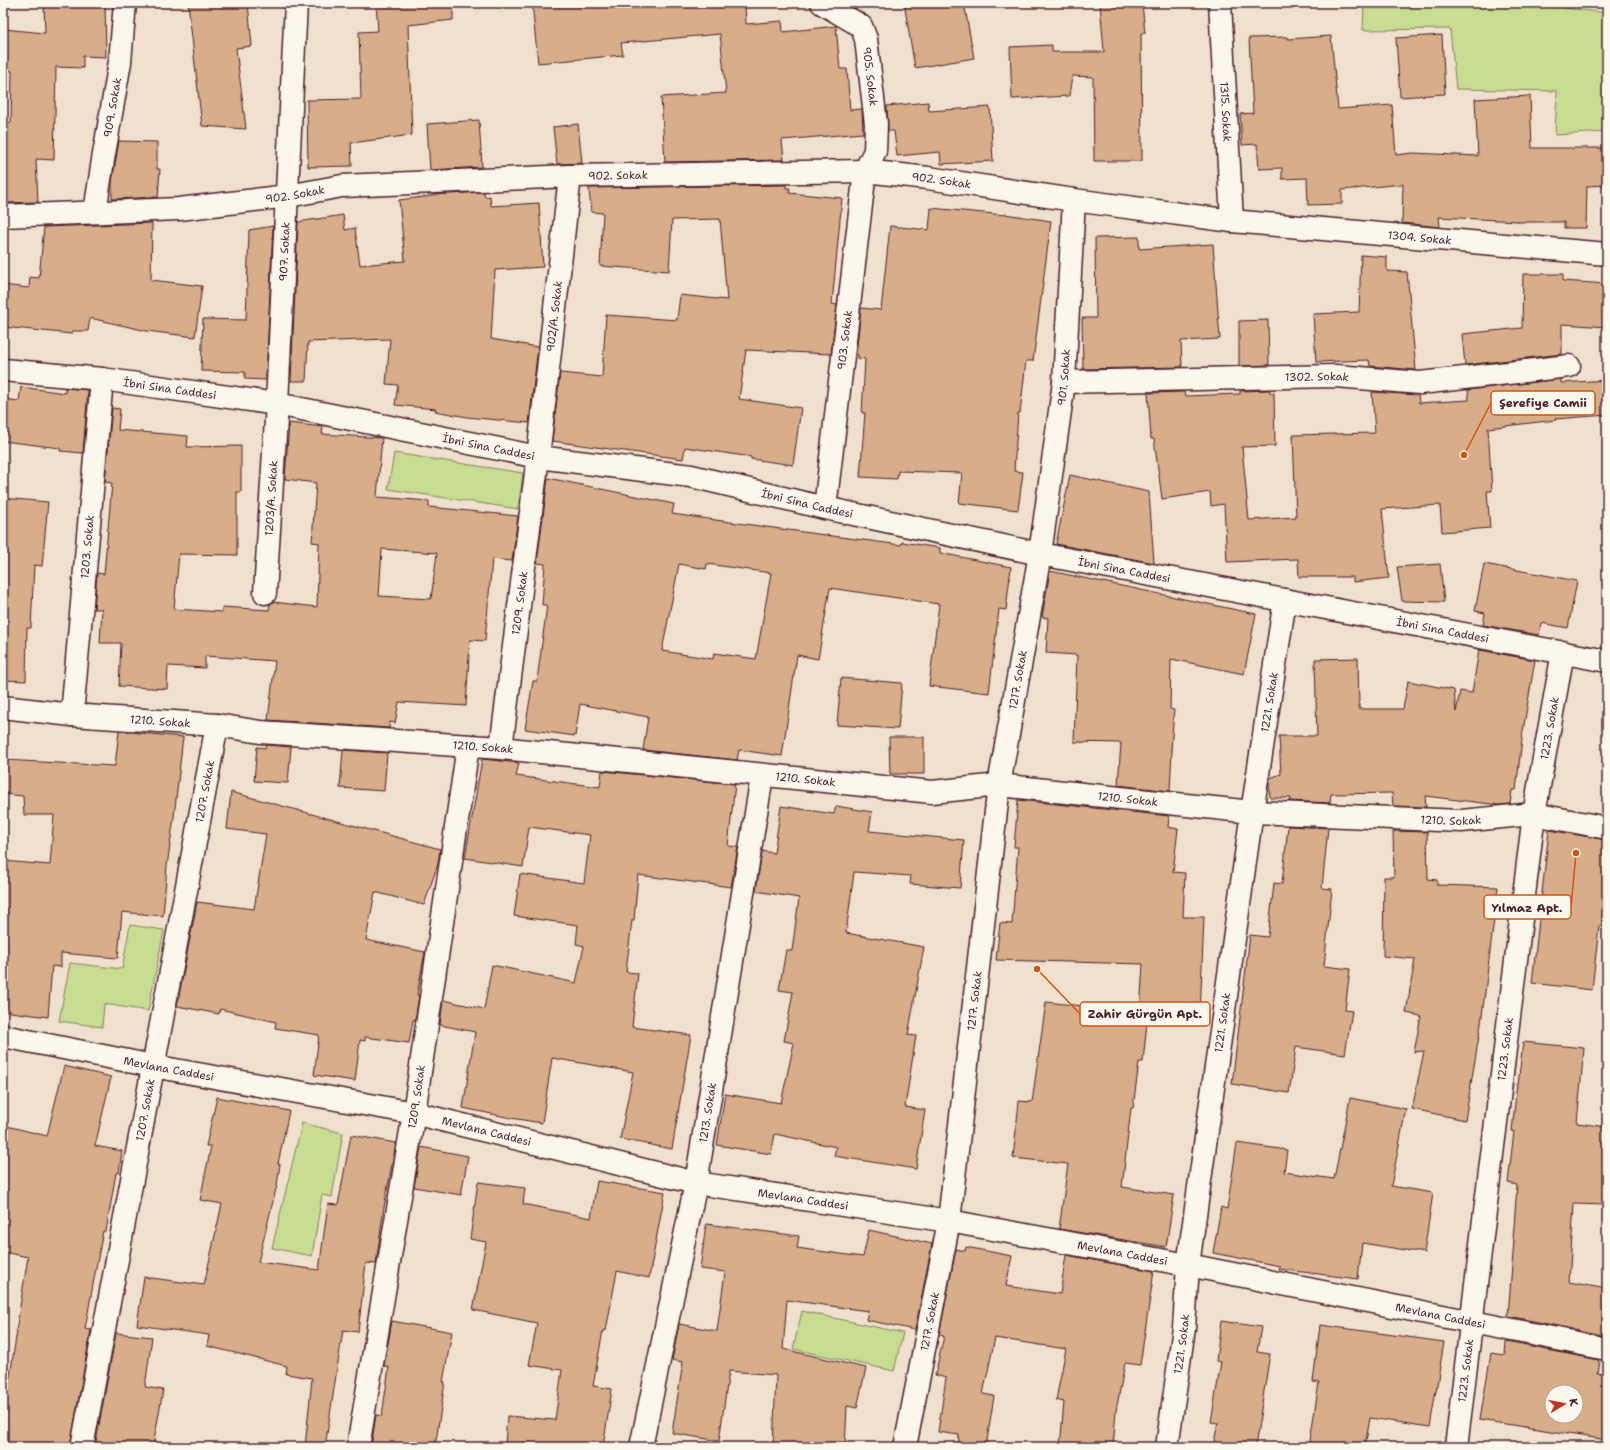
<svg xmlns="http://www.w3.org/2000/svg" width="1610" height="1450" font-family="'Shantell Sans',sans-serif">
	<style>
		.green { fill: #c7dd92; stroke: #887e5e }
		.building { fill: #d8ad89; stroke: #4a1f2b; fill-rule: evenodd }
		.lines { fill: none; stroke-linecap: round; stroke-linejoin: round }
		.minor-casing { stroke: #4a1f2b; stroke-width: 25 }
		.minor { stroke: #fbf7ec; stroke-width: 22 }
		.labels { text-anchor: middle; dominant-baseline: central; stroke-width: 3.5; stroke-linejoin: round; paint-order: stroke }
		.street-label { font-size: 11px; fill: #4a1f2b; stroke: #fbf7ec }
		.leader { fill: none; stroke: #d8530f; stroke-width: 1.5 }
		.callout-dot { fill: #d8530f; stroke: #fbf7ec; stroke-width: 1.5 }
		.callout { fill: #fbf7ec; stroke: #d8530f; stroke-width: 1.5 }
		.callout-label { font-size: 12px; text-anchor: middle; font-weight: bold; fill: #4a1f2b }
	</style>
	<rect width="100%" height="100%" fill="#f0e1ce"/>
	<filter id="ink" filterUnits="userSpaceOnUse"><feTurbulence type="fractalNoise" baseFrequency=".025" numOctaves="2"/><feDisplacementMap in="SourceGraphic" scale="8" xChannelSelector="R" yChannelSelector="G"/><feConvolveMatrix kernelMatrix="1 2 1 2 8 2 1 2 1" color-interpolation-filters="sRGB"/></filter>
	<g filter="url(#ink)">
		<!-- green -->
		<path class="green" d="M1364 3H1555L1556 7 1607 13V132L1555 135 1557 91 1456 89 1450 29 1363 30Z
			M394 453 523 473 518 509 388 489Z
			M130 925 164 930 148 1011 104 1004 102 1027 59 1021 70 963 122 969Z
			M302 1123 343 1133 332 1197 322 1195 312 1256 272 1248Z
			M802 1311 903 1333 894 1371 793 1349Z"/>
		<!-- building -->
		<path class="building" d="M44 3H105L106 57 83 56V68L56 67 54 160 36 159 38 202 3 203 4 122 11 123 12 71 3 70V29L45 33Z
			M188 3H248L252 46 236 48 246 129 202 126Z
			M376 3H453V20L408 25 412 135 351 143 352 166 308 167 307 100 361 99 359 32 378 31Z
			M532 3H745L746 24 782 21 783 32 836 26 840 69H847L850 110 862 109 863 133 782 140 784 160 665 162 661 97 726 93 720 34 621 43 623 55 538 63Z
			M904 3H964L974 58 915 68Z
			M1100 3H1142L1145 33H1141L1142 161H1094L1093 77 1072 76 1069 96 1012 99 1010 47 1052 45V52H1104Z
			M1442 35 1445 94 1400 97 1396 38Z
			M1331 36 1338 109 1392 105 1396 155 1413 153 1478 156 1475 99 1530 96 1532 148H1607V185L1587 186 1586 228H1564V222H1518V221L1439 217 1440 227 1402 223 1403 184 1342 190V204L1308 205 1307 178 1282 179V168L1259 169 1257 144 1242 145 1240 114 1253 113 1249 38 1288 37V39Z
			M928 102 929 111 990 107 993 161 941 164 940 152 897 156 894 131H888L887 106Z
			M479 120 482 167 430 170 427 124Z
			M578 124 582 163 557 164 553 127Z
			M119 141 157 142V169H160L158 197 112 199V182Z
			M786 185V188H790L789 193 842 198 832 304 837 305 831 354 746 350 739 399 801 408 793 465 751 459V457L685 447 683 459 552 441 560 373 602 377 606 315 677 320 680 295 727 300 720 219 672 220 669 271 600 266 603 213 591 212 589 188Z
			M484 192 485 197 490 196 491 206 539 203 543 267 495 270 491 339 538 347 529 423 467 417 435 411 436 409 395 405 398 385 386 384 390 339 308 342 306 381H291L298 222 343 215 345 230 355 228 360 265 405 261 399 200 432 196V195Z
			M931 208 1005 215V214L1051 221 1033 361H1026L1020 413H1018L1014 471 1023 472 1018 510 959 503 962 473 898 471 897 479 860 477 865 413H862L865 359 858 358V355H856L861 308 881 310 890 226 929 230Z
			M152 223 151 280 202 286 195 337 147 331 90 318 88 331H72V334L3 327V285L29 288 30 277 39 278 44 227Z
			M273 226 266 380 245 379V372L201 371 203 319 246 320 249 230Z
			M1139 237V249L1213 244 1220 339 1181 341 1182 367 1083 369 1082 318H1096L1095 238Z
			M1361 255 1387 257V271L1407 272 1416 370 1370 366 1369 360 1316 362 1313 314 1359 312Z
			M1523 274H1563V281L1607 284V327L1562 324V354L1465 365 1462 334 1522 328Z
			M1268 320 1269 365 1239 366V321Z
			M1561 379V383L1607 380V415L1555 419 1556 420 1488 428 1492 491H1487L1490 528 1442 532 1440 505 1382 509 1389 578 1353 582V577H1299L1298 559 1227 562 1224 504 1211 506 1210 492 1162 499 1154 439H1151L1148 393 1184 392 1185 396 1240 394V391L1270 390V393H1274L1275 446 1242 447 1249 520 1296 517 1293 435 1375 433 1372 392 1418 395 1419 403 1469 400 1468 390Z
			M21 387 65 393V388L88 390 83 453 60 451V448L3 441V399L19 401Z
			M112 408 120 409 118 430 188 436 187 447 241 446V492H237V555L179 554 174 609 222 612V607L269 610 270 604 273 602 317 607 319 543 312 542 316 483 285 479 289 423 323 427 322 434 382 438 377 497 429 501V507L518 516 512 561 492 559 485 641 470 640 466 706 399 702 395 723 390 722 389 728 268 720 275 661 205 656V668L168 666 167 689 119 686 121 643H100L102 609H94L97 573 104 574 112 483 105 482ZM382 549 437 553 431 599 379 596Z
			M1070 475 1149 492 1154 563 1056 544Z
			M548 478 674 504 672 514 810 533 901 545 902 542 940 548V553L1011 567 1006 610 999 609 989 693 929 686 939 604 830 588 818 659 797 655 782 756 739 750 737 760 643 750 648 717 580 704 575 736 525 729 533 681H537L547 605H542L545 564 537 563ZM679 564 706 569 707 564 771 573 756 659 714 653 713 659 662 651Z
			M3 498 48 502 42 566 34 565 31 628H27L26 681 3 680Z
			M1440 564 1444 602 1402 601 1397 567Z
			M1484 564 1577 581 1568 628 1541 623 1539 635 1483 625 1485 613 1475 611Z
			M1050 571 1256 614 1244 674 1171 659 1170 709 1174 710 1171 750H1172L1170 791 1118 785 1121 743 1074 742 1077 655 1046 653 1048 618 1042 617Z
			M1479 650 1535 660 1523 731 1516 790H1512L1510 804 1499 805 1425 796 1426 807 1393 806 1392 793 1331 794 1330 803 1290 801 1291 798H1270L1269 786 1270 778 1281 774 1279 736H1317L1315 659 1358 658 1359 709H1403L1408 681 1454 690 1456 712 1460 691 1472 693Z
			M841 678 902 683 898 729 837 725Z
			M119 731 183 737 174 817 167 866 163 916 122 912 118 958 61 953V967L52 966 48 1017 3 1011V861L50 865 54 815H24L23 796 3 794V760L115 766Z
			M889 737H924V774H890Z
			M266 745 291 747 288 783 254 781 257 747 265 748Z
			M343 750 387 753 384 791 340 788Z
			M482 759 519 763 516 776 600 787 602 771 735 784 728 846 738 847 731 887 638 875 634 920H632L626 972 638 973 632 1027 691 1035 672 1149 620 1139 633 1072 552 1058 542 1123 511 1118 463 1108 475 1032 440 1025 443 1000 484 1009 492 965 576 983 584 946 576 944 578 925 514 916 520 874 584 883 590 835 529 827 523 867 465 858Z
			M231 792 440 849 438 864 424 905 375 892 366 940 425 952 417 995H419L415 1020H413L409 1043 365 1037V1041L360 1040 355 1081 314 1075 319 1035 275 1028 276 1022 220 1009 219 1014 177 1006 197 902 254 909 266 834 227 829Z
			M1018 800 1169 816 1168 827 1178 829 1173 872 1185 873 1183 917H1204L1200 1015 1140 1011 1143 964 996 960 1000 923 1012 924 1018 847H1014Z
			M781 806 834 814 836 806 872 812 869 831 964 840 960 888 910 884 911 876 854 872 846 933 924 947 908 1035 916 1036 905 1107 925 1110 916 1169 834 1156 836 1147 775 1134 771 1154 717 1145 725 1094 781 1103 794 1043 784 1041 793 992 779 990 786 950 792 951 799 898 756 891 762 851 774 853Z
			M1288 826 1328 828 1322 888 1332 889 1324 966 1350 969 1345 1010 1352 1011 1345 1054 1296 1047 1289 1093 1232 1084 1250 935 1268 937 1274 883 1282 884Z
			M1549 830 1607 840V873L1602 926H1599L1592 990 1532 983Z
			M1393 831 1427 832 1428 879 1437 880V885L1498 887 1481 1024 1465 1120 1412 1109 1424 1051 1414 1052 1421 1016 1406 1013 1415 959 1383 956 1384 877H1394Z
			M1046 1002 1148 1013 1143 1062H1139L1133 1108H1131L1122 1187 1174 1195 1166 1247 1059 1229 1068 1164 1013 1158 1019 1101 1032 1102Z
			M1523 1042 1584 1048 1577 1123 1607 1127V1205L1574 1204 1569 1282 1607 1289V1310L1603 1335 1508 1316 1514 1240H1513L1517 1185 1508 1183 1514 1131H1512L1517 1084 1518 1085Z
			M64 1066 111 1077 95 1146 122 1151 119 1173H116L106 1231H103L96 1268 85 1329 91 1330 70 1447H3V1407H5L17 1331H16L28 1257 3 1252V1125L47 1136Z
			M217 1097 289 1111 278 1164H280L277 1185 258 1262 319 1270 328 1204 338 1205 351 1135 396 1143 384 1207 376 1264 366 1263 358 1332 343 1330 325 1447H305L312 1378 286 1374 287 1366 207 1346 209 1335 137 1325 144 1277 204 1285 222 1204 200 1200 211 1146H206Z
			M1350 1098 1406 1109 1391 1186 1433 1193 1424 1253 1362 1243 1358 1279 1279 1269 1280 1266 1213 1253 1221 1207 1227 1209 1237 1143 1287 1150 1284 1172 1334 1179Z
			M421 1147 468 1156 461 1195 414 1187Z
			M597 1181 665 1192 649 1278 617 1271 606 1331 603 1330 593 1386 612 1389 603 1447H505L507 1416 555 1420 562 1370 529 1365 537 1323 473 1310 486 1242 470 1239 478 1182 525 1188 523 1204 591 1218Z
			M706 1224 799 1236 797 1248 863 1257 869 1230 932 1244 915 1330 866 1320 868 1311 787 1300 783 1349 866 1368 857 1408 847 1406 845 1447H773L776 1375 729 1371 719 1441 672 1433 683 1362 672 1360 679 1324 717 1331 725 1272 700 1269Z
			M966 1247 1012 1256 1006 1286 1060 1294 1066 1255 1154 1271 1140 1365 1125 1363 1116 1411 1113 1447H1060L1064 1402 1056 1400 1066 1349 995 1338 983 1394 994 1396 986 1447H958L959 1435 938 1432 946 1378 935 1375 944 1336 939 1335 956 1249 965 1251Z
			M392 1321 452 1332 443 1382H445L435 1447H371L376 1415 382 1416 389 1367 384 1366Z
			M1221 1321 1261 1327 1257 1352 1270 1354 1255 1447H1213L1218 1423 1211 1422 1221 1362 1216 1361Z
			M1320 1325 1444 1342 1430 1427 1370 1418 1365 1447H1309L1319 1383 1313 1382Z
			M116 1333 152 1337 145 1387 163 1390 153 1447H95Z
			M1506 1342 1599 1360 1597 1372 1607 1374V1440L1480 1420 1491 1353 1505 1355ZM1552 1392H1576V1416H1552Z"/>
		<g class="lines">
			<defs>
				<g id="minor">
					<path id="s1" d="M822 3 861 26 866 39 876 124 875 151 865 171 825 508"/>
					<path id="s2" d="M1220 3 1232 221"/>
					<path id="s3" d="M95 212 103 160 120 62 125 3"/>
					<path id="s4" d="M3 216 179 209 288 196 342 186 570 176 865 171 928 178 1074 200 1232 221 1607 254"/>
					<path id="s5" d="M3 370 102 379 277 404 538 457 691 476 825 508 1040 554 1607 661"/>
					<path id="s6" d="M1064 382 1336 376 1420 383 1569 366"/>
					<path id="s7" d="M265 593 277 404 296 3"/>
					<path id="s8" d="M3 707 72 715 217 725 260 732 501 748 932 792 999 785 1252 812 1461 821 1534 814 1607 828"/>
					<path id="s9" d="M72 715 102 379"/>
					<path id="s10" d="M501 748 538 457 570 176"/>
					<path id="s11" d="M3 1036 153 1066 414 1113 696 1183 949 1221 1188 1265 1607 1349"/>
					<path id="s12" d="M82 1447 217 725"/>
					<path id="s13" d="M358 1447 414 1113 468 746"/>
					<path id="s14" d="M641 1447 696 1183 762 776"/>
					<path id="s15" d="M905 1447 949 1221 999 785 1040 554 1064 382 1074 200"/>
					<path id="s16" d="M1167 1447 1184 1328 1188 1265 1252 812 1285 600"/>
					<path id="s17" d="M1456 1447 1534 814 1563 652"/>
				</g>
			</defs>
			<!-- minor casing -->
			<use href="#minor" class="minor-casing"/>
			<!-- minor -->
			<use href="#minor" class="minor"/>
		</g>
	</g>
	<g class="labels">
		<!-- street labels -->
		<g class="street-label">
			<text stroke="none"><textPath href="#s1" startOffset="97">905. Sokak</textPath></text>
			<text stroke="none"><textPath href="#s3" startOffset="106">909. Sokak</textPath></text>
			<text stroke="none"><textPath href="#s2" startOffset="109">1315. Sokak</textPath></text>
			<text stroke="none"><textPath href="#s4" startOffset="617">902. Sokak</textPath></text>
			<text stroke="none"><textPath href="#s4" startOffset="941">902. Sokak</textPath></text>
			<text stroke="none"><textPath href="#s4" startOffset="293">902. Sokak</textPath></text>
			<text stroke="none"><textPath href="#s4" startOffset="1423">1304. Sokak</textPath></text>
			<text stroke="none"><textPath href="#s7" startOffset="342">907. Sokak</textPath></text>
			<text stroke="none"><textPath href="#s10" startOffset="435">902/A. Sokak</textPath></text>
			<text transform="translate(845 340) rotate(-83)">903. Sokak</text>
			<text stroke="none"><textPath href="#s15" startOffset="1082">901. Sokak</textPath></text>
			<text stroke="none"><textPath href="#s6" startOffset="253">1302. Sokak</textPath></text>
			<text stroke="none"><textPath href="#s5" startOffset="168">İbni Sina Caddesi</textPath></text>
			<text stroke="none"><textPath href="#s5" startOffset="492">İbni Sina Caddesi</textPath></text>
			<text stroke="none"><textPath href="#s7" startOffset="95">1203/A. Sokak</textPath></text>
			<text stroke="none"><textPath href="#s5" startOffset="816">İbni Sina Caddesi</textPath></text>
			<text stroke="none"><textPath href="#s9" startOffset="169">1203. Sokak</textPath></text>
			<text stroke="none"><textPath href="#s5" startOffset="1140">İbni Sina Caddesi</textPath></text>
			<text stroke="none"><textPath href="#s10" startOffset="146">1209. Sokak</textPath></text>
			<text stroke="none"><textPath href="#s5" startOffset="1464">İbni Sina Caddesi</textPath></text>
			<text stroke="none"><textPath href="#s15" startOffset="776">1217. Sokak</textPath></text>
			<text stroke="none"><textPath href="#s16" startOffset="752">1221. Sokak</textPath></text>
			<text stroke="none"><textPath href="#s8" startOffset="158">1210. Sokak</textPath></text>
			<text stroke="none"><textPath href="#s17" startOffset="725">1223. Sokak</textPath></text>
			<text stroke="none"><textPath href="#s8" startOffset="482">1210. Sokak</textPath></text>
			<text stroke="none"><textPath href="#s8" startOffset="806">1210. Sokak</textPath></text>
			<text stroke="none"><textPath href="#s12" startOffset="667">1207. Sokak</textPath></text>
			<text stroke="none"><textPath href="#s8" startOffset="1130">1210. Sokak</textPath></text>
			<text stroke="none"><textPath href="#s8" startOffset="1454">1210. Sokak</textPath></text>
			<text stroke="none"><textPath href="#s15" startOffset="452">1217. Sokak</textPath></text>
			<text stroke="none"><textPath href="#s16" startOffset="428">1221. Sokak</textPath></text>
			<text stroke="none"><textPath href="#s17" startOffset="401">1223. Sokak</textPath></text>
			<text stroke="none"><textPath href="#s11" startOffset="169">Mevlana Caddesi</textPath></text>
			<text stroke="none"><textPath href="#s13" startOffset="355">1209. Sokak</textPath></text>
			<text stroke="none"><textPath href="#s12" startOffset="343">1207. Sokak</textPath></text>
			<text stroke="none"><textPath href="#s14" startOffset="341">1213. Sokak</textPath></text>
			<text stroke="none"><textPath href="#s11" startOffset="493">Mevlana Caddesi</textPath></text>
			<text stroke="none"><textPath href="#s11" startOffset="817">Mevlana Caddesi</textPath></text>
			<text stroke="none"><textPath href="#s11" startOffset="1141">Mevlana Caddesi</textPath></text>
			<text stroke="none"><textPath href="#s11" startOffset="1465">Mevlana Caddesi</textPath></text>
			<text stroke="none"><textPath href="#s15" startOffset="128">1217. Sokak</textPath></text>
			<text stroke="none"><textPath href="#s16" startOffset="104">1221. Sokak</textPath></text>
			<text stroke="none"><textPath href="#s17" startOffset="77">1223. Sokak</textPath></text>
		</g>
	</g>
	<!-- callouts -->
	<path class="leader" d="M1464 455L1491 403M1576 853L1571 907M1037 969L1080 1014"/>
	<g class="callout-dot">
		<circle cx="1464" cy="455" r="4"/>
		<circle cx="1576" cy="853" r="4"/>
		<circle cx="1037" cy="969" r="4"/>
	</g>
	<g class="callout">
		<rect x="1491" y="391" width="104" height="24" rx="4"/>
		<rect x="1484" y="895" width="87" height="24" rx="4"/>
		<rect x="1080" y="1002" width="130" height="24" rx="4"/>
	</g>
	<g class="callout-label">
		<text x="1543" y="407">Şerefiye Camii</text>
		<text x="1527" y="912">Yılmaz Apt.</text>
		<text x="1145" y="1018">Zahir Gürgün Apt.</text>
	</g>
	<!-- margin -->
	<rect width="1610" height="1450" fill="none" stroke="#fbf7ec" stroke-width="16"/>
	<rect x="8" y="8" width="1594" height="1434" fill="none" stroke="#4a1f2b" stroke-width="1.5" filter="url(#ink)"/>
	<!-- north arrow -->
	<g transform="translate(1564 1404) rotate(80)"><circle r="19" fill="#fbf7ec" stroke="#b4a19f"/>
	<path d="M0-3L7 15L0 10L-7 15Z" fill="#c8321e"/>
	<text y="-6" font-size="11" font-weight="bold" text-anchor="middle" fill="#4a1f2b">K</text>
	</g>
</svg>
